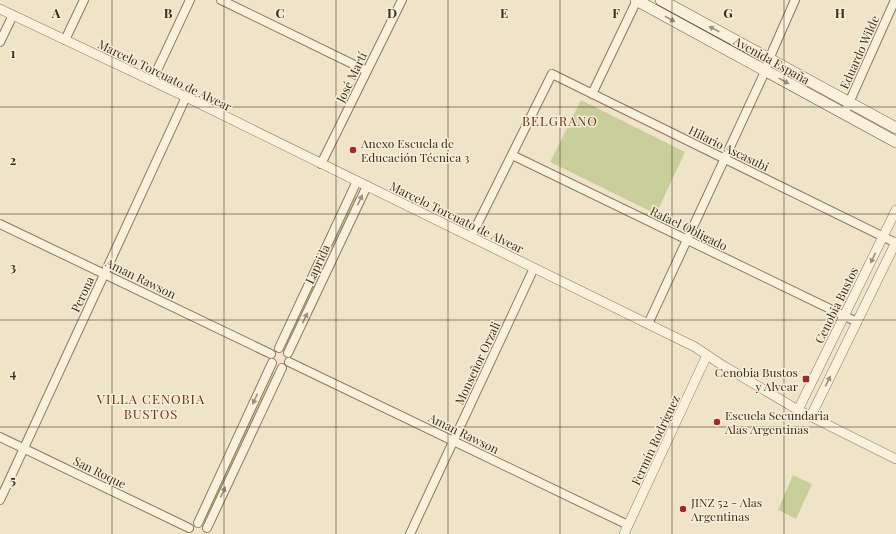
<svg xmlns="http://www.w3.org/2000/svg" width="896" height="534" font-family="'Playfair Display',serif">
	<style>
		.green { fill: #c9cf9b }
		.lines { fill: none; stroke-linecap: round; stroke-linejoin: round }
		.minor-casing { stroke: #8d765c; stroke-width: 10 }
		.tertiary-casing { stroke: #8d765c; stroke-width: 10 }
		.secondary-casing { stroke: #6f573f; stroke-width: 12 }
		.minor { stroke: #faf1dc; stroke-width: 8 }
		.tertiary { stroke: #faf1dc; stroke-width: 9 }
		.secondary { stroke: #faf1dc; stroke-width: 11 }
		.oneway { fill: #9c907e }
		.grid { fill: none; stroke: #3d2e20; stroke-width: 1; stroke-opacity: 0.55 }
		.poi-dot { fill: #9e2a2b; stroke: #f7eed8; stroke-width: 1.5 }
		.labels { text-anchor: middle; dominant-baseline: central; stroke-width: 3; stroke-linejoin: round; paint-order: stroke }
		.street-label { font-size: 12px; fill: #3d2e20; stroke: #f7eed8 }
		.poi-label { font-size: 12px; fill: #3d2e20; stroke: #f7eed8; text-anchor: start }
		.neighbourhood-label { font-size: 13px; letter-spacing: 1px; fill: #6b2e1e; stroke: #f7eed8 }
		.grid-label { font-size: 13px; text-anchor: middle; font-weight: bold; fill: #3d2e20; stroke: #f7eed8; stroke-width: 3; stroke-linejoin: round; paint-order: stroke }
	</style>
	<rect width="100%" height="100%" fill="#f0e4c8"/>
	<!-- green -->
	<path class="green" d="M581 100 685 152 656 214 550 162Z
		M354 196 357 197 288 345H286L285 344Z
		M272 372 275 373 206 520 204 518Z
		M793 475 812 484 796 519 778 510Z"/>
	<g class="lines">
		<defs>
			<path id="minor" d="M221 0 367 71
				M65 40 84 0
				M0 42 13 15
				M152 81 190 0
				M592 94 637 0
				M844 114 895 0
				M512 155 857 322
				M321 164 402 0
				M0 224 271 354
				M471 237 552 74 896 243
				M648 324 762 78 773 50 795 0
				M279 348 357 181
				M288 353 367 186
				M289 362 628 525
				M0 437 189 528
				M0 500 186 97
				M198 523 272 363
				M207 528 282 368
				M410 534 534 268"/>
			<path id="tertiary" d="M0 9 186 97 695 347 719 363 798 410 896 459
				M798 410 896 210
				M811 416 896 242
				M624 534 707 355"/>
			<path id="secondary" d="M636 0 896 142
				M661 0 896 128"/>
		</defs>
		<!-- minor casing -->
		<use href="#minor" class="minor-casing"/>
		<!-- tertiary casing -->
		<use href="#tertiary" class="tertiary-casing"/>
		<!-- secondary casing -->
		<use href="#secondary" class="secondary-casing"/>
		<!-- minor -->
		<use href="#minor" class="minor"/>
		<!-- tertiary -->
		<use href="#tertiary" class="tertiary"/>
		<!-- secondary -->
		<use href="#secondary" class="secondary"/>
	</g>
	<!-- one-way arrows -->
	<defs><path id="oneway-solid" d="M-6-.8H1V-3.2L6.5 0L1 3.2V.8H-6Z"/></defs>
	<g class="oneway">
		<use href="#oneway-solid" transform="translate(670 19) rotate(29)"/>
		<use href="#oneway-solid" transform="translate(714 29) rotate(-152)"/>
		<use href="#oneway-solid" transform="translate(784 81) rotate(29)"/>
		<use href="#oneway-solid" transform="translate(360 200) rotate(-65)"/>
		<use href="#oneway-solid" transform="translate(873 258) rotate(116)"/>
		<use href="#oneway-solid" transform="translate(305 318) rotate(-65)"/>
		<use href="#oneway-solid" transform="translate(828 381) rotate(-64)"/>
		<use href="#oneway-solid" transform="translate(255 399) rotate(115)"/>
		<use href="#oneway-solid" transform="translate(223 492) rotate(-65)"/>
	</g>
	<!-- grid -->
	<path class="grid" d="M112 0V534M224 0V534M336 0V534M448 0V534M560 0V534M672 0V534M784 0V534M0 107H896M0 214H896M0 320H896M0 427H896"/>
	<!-- markers -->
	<g class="poi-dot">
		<circle cx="353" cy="150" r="4"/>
		<rect x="802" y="375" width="8" height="8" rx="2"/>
		<circle cx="717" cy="422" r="4"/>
		<circle cx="683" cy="509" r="4"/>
	</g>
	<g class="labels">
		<!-- street labels -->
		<g class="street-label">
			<text transform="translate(859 52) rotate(-66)">Eduardo Wilde</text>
			<text transform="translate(772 60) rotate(29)">Avenida España</text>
			<text transform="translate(165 75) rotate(26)">Marcelo Torcuato de Alvear</text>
			<text transform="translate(351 77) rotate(-64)">José Martí</text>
			<text transform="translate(729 148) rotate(26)">Hilario Ascasubi</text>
			<text transform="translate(457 217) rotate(26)">Marcelo Torcuato de Alvear</text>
			<text transform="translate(689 228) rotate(26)">Rafael Obligado</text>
			<text transform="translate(317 264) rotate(-65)">Laprida</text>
			<text transform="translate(141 278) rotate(26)">Aman Rawson</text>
			<text transform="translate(82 294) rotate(-65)">Perona</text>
			<text transform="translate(836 305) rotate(-64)">Cenobia Bustos</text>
			<text transform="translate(477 363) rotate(-65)">Monseñor Orzali</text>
			<text transform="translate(464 433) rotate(26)">Aman Rawson</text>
			<text transform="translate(655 440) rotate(-65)">Fermín Rodríguez</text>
			<text transform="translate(100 472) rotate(26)">San Roque</text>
		</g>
		<!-- poi labels -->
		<g class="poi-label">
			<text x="361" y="143">Anexo Escuela de<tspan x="361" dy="14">Educación Técnica 3</tspan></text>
			<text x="798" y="372" text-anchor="end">Cenobia Bustos<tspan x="798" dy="14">y Alvear</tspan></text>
			<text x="725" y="415">Escuela Secundaria<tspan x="725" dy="14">Alas Argentinas</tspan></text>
			<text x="691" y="502">JINZ 52 - Alas<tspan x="691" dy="14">Argentinas</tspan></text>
		</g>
		<!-- neighbourhood labels -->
		<g class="neighbourhood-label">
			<text x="560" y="120">BELGRANO</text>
			<text x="151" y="398">VILLA CENOBIA<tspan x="151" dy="15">BUSTOS</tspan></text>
		</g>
	</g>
	<g class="grid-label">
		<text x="56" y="18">A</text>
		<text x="168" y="18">B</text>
		<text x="280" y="18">C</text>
		<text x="392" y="18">D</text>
		<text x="504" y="18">E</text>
		<text x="616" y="18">F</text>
		<text x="728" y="18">G</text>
		<text x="840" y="18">H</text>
		<text x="13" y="58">1</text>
		<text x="13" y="165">2</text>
		<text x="13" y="272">3</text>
		<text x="13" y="378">4</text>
		<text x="13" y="485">5</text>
	</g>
</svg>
